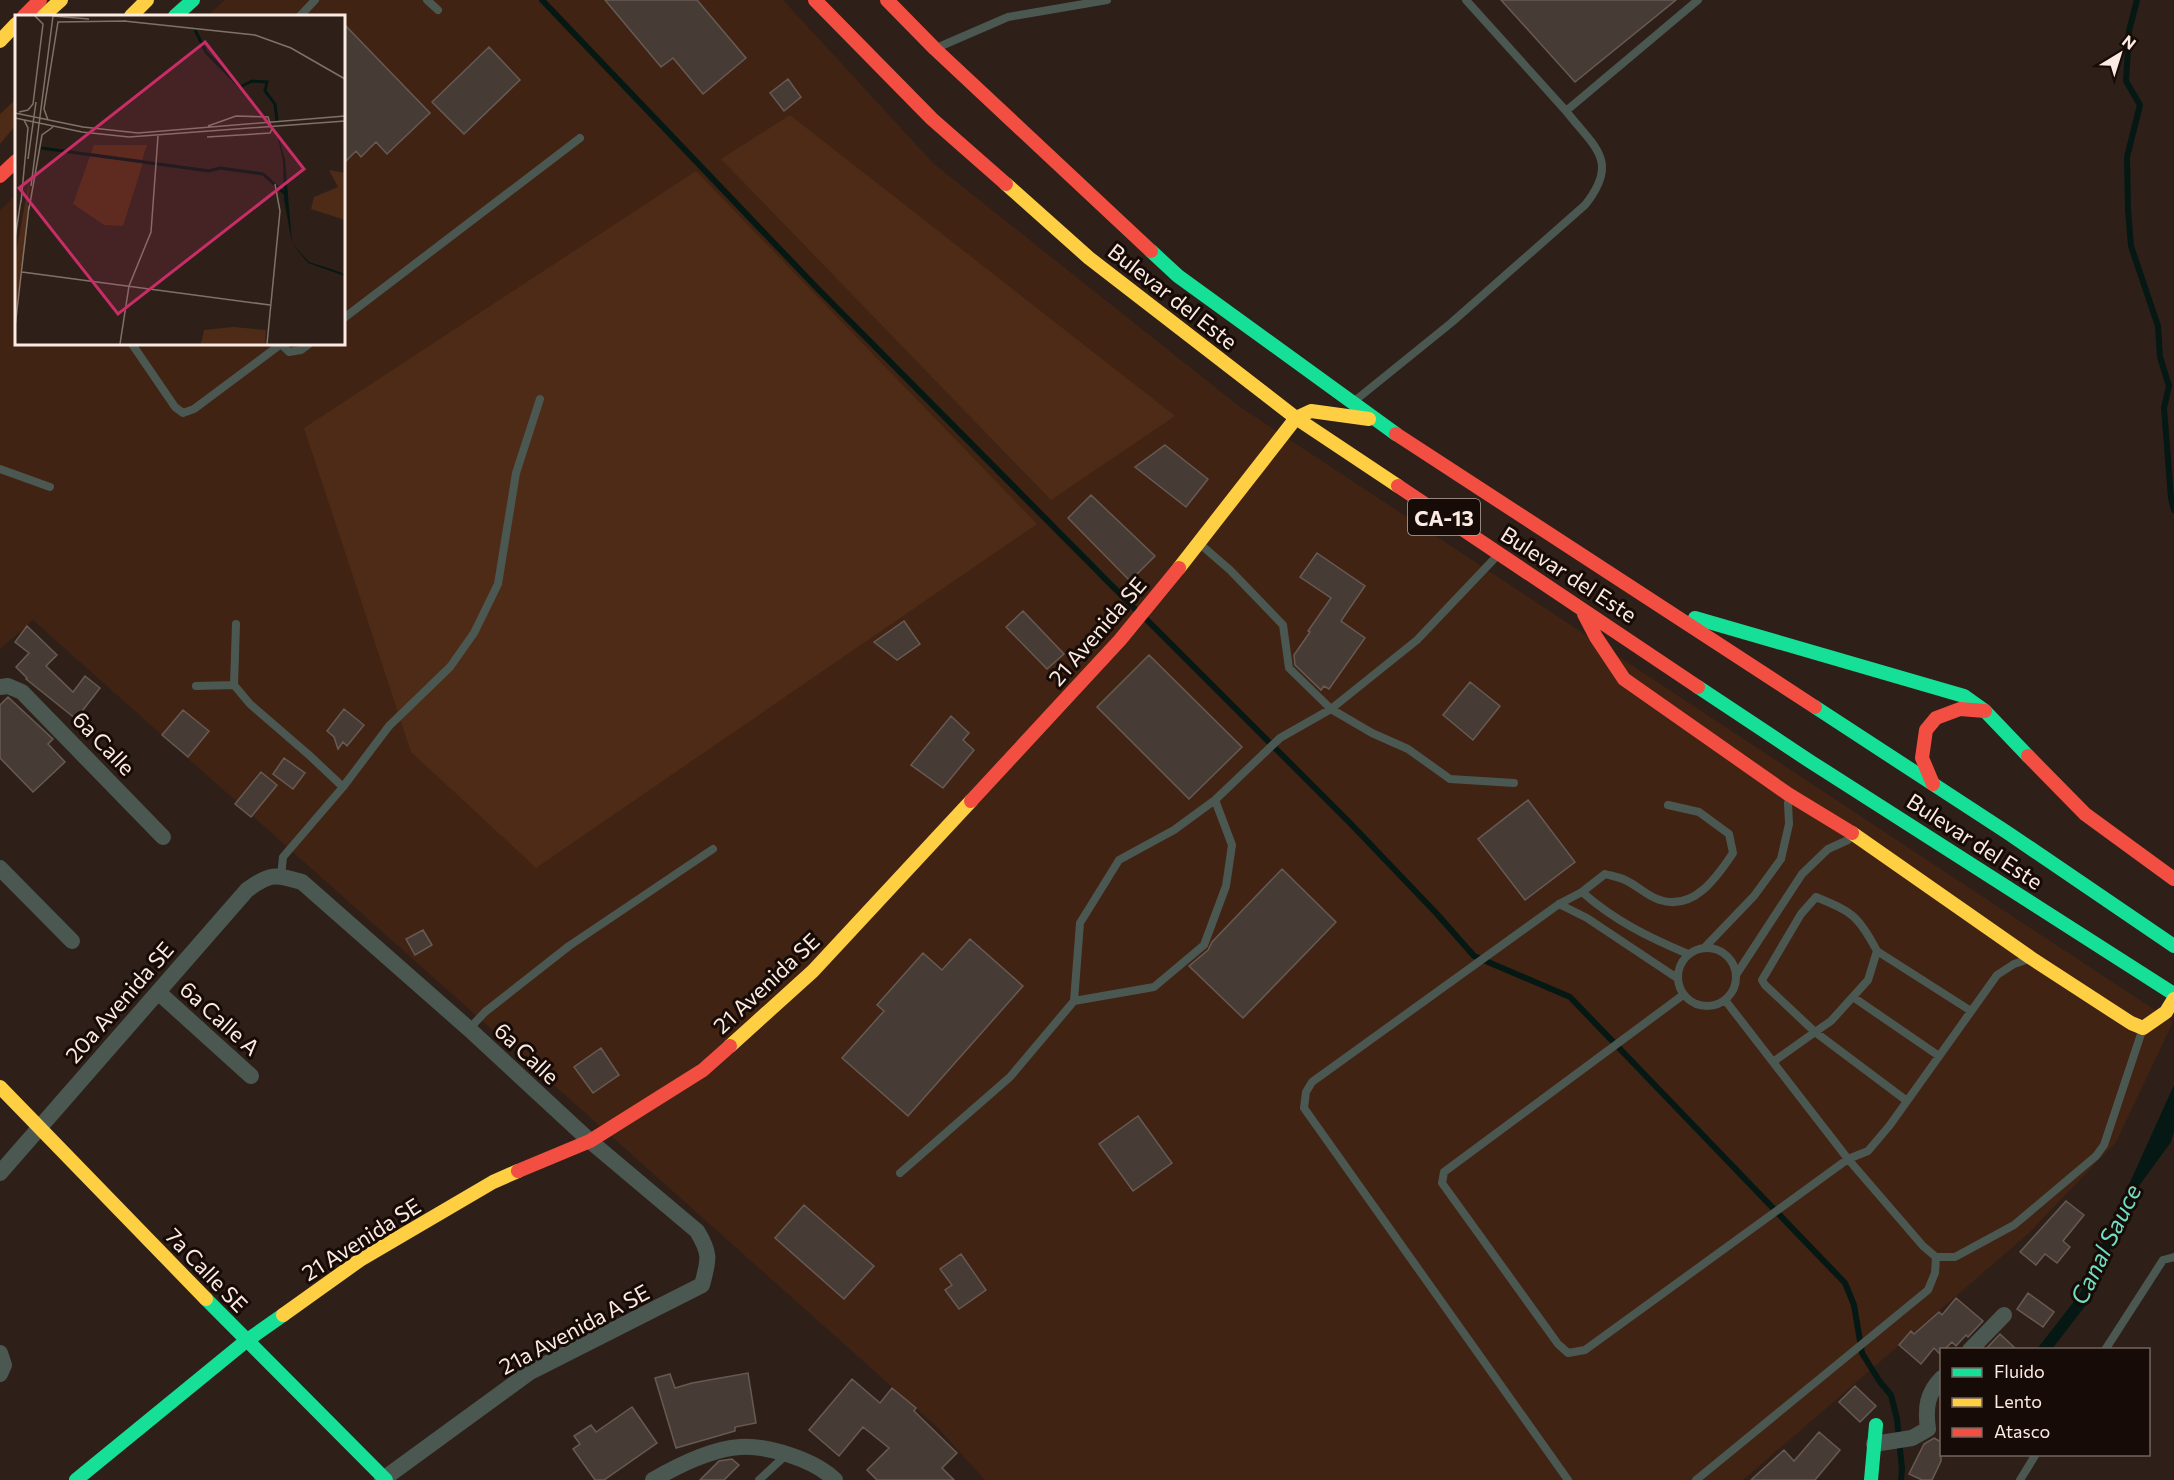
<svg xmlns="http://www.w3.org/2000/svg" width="2174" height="1480" font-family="Commissioner,sans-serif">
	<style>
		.built { fill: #402313 }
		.green { fill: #4d2b16 }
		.water { fill: #051813 }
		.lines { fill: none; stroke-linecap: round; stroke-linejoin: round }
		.stream { stroke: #051813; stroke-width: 6 }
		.building { fill: #473c35; stroke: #675a53; stroke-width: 1.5 }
		.lane { stroke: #4b5852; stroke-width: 8 }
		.street { stroke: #4b5852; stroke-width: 16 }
		.fast { stroke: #16e098; stroke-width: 14 }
		.slow { stroke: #ffcf43; stroke-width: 14 }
		.jam { stroke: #f24e42; stroke-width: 14 }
		.labels { text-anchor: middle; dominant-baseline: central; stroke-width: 6; stroke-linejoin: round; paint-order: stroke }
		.shield { fill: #160b06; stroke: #b7a8a0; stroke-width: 1.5 }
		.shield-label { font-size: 21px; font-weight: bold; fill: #fcebe2 }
		.street-label { font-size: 22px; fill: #fcebe2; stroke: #160b06 }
		.water-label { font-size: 24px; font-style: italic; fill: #6fdec2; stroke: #160b06 }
		.inset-river { fill: none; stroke: #051813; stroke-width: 3 }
		.inset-road { fill: none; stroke: #807169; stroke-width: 1.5 }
		.view { fill: #c82d68; fill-opacity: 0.15; stroke: #c82d68; stroke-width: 3 }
		.inset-edge { fill: none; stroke: #fcebe2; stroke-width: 3 }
	</style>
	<rect width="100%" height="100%" fill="#2e2018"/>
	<!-- built -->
	<path class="built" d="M225 0H783L934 164 1240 407 2173 1022 2116 1142 2029 1233 1743 1480H985L937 1427 33 620 0 649V210L16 195V344H344V16H207Z"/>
	<!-- green -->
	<path class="green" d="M16 99V125L0 144V114Z
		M790 115 1175 416 1051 500 721 159Z
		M696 171 1037 524 536 868 411 752 304 428Z"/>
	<!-- water -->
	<path class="water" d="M2174 1085V1131L2171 1142 2136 1190 2086 1305 2052 1349H2037L2079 1295Z"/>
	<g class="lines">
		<!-- stream -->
		<path class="stream" d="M542 0 815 286 1138 612
			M2137 0 2129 31 2126 81 2140 105 2127 157 2128 210 2131 246 2158 326 2160 357 2169 386 2164 408 2171 498 2174 510
			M1146 619 1350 823 1437 914 1474 956 1570 997 1845 1283 1854 1305 1862 1353 1880 1382 1891 1395 1897 1419 1902 1469 1901 1480"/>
	</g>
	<!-- building -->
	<path class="building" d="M605 0H697L746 58 703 94 673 58 661 67Z
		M1501 0H1676L1575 82Z
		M344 24 430 113 387 154 376 142 361 157 356 151 344 163Z
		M489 47 520 80 464 134 432 102Z
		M788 79 801 97 784 111 770 93Z
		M1165 445 1208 479 1186 507 1135 467Z
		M1091 495 1155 556 1130 581 1068 518Z
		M1317 553 1365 586 1341 621 1365 638 1329 689 1324 686 1321 690 1295 665 1294 655 1310 632 1308 631 1331 598 1300 577Z
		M1023 611 1064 654 1047 669 1006 627Z
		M904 621 920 644 897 660 874 642Z
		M27 626 57 655 46 666 73 692 85 676 100 688 76 719 26 679 27 678 16 667 29 653 15 642Z
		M1149 655 1242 747 1189 799 1097 707Z
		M1470 682 1500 706 1473 740 1443 715Z
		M8 697 53 739 48 744 65 762 33 792 0 758V705Z
		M344 709 364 725 347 746 343 742 338 749 334 737 327 731Z
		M183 710 209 731 188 757 162 735Z
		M951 716 969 733 963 740 974 750 943 788 911 765Z
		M284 758 305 773 293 789 273 774Z
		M261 772 277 785 251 817 235 804Z
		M1528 800 1575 862 1525 900 1478 839Z
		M1282 869 1336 922 1243 1018 1189 966 1208 950 1212 942Z
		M423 930 432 945 415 955 406 939Z
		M970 939 1023 986 908 1116 842 1058 884 1011 877 1005 923 953 942 970Z
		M601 1048 619 1075 593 1093 574 1067Z
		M1138 1116 1172 1163 1133 1191 1099 1144Z
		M2066 1201 2084 1215 2063 1241 2070 1247 2057 1263 2045 1254 2036 1265 2020 1252Z
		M804 1205 874 1266 844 1299 775 1238Z
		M961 1254 986 1290 959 1309 945 1290 952 1285 940 1269Z
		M2028 1293 2054 1312 2043 1327 2017 1309Z
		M1956 1298 1983 1321 1968 1337 1966 1335 1956 1346 1952 1342 1944 1350H1941L1940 1354 1934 1348 1921 1364 1899 1345 1911 1331 1914 1334 1939 1312 1942 1315Z
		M2000 1334 2017 1350H1985Z
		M748 1373 756 1423 735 1427V1431L676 1448 655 1378 670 1374 675 1388 692 1383Z
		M852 1379 880 1403 892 1388 916 1408 914 1411 957 1453 942 1468 954 1480H877L867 1470 889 1448 863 1427 839 1456 809 1430Z
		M1855 1386 1876 1406 1860 1422 1839 1402Z
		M632 1407 657 1443 604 1480H595L573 1449 580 1444 574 1436 591 1425 596 1432Z
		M1819 1432 1840 1450 1815 1480H1751L1784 1450 1794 1461Z
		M1934 1438 1941 1442V1461L1932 1480H1922L1909 1474 1924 1444Z
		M732 1459 739 1465 724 1480H700L719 1461Z"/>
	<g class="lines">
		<!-- lane -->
		<path class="lane" d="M427 0 438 10
			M1466 0 1566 111 1698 0
			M300 16 315 0
			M941 46 1008 17 1107 0
			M344 318 580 138
			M132 344 175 407 183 413 194 409 281 344
			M281 344 289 352 301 350 309 344
			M1357 399 1451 323 1585 205C1620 161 1595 148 1566 111
			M0 469 50 487
			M1200 544 1230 570 1283 625 1289 668 1331 709 1372 733 1408 749 1450 779 1514 783
			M236 624 234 685 250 704 309 755 343 787 283 857 281 876
			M196 686 234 685
			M343 787 389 726 450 667 474 633 498 584 516 473 540 399
			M1582 892C1615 921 1648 937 1688 954
			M1816 897C1852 912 1858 915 1877 951L1868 980 1831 1021 1815 1032 1765 985 1762 980 1801 914Z
			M1559 904 1587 918 1677 978
			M1705 947 1754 896 1781 859 1789 824 1788 803
			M1678 977a29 29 0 1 1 58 0a29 29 0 1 1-58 0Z
			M1877 951 1971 1011
			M1736 975 1802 874 1828 849 1848 840
			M1683 995 1444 1172 1442 1183 1558 1344 1568 1353 1585 1350 1848 1159 1868 1151 1890 1125 1997 975 2014 964 2023 961
			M1853 997 1939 1056
			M1725 1000 1848 1159 1923 1246 1936 1257H1955L2014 1225 2096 1156 2104 1145 2141 1034
			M1074 1001 1154 987 1204 945 1226 886 1232 845 1215 800
			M469 1029 485 1012 569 946 713 849
			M1773 1062 1815 1032 1907 1101
			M900 1173 1010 1077 1074 1001 1080 923 1119 860 1174 830 1215 800 1280 738 1331 709 1417 640 1495 558
			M2105 1350 2163 1260 2174 1257
			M759 1480 787 1454
			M1568 1480 1304 1108 1306 1092 1312 1082 1559 904 1582 892 1605 874C1612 876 1620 877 1627 881 1638 886 1648 897 1660 900 1694 911 1717 877 1733 853L1729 834 1699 812 1668 805
			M1696 1480 1928 1290 1935 1273 1936 1257
			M2020 1480 2036 1454"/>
		<!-- street -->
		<path class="street" d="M0 687 8 686 22 692 163 837
			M0 868 72 941
			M158 992 251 1076
			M0 1173 247 890C270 873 275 874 302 882L469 1029 590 1141 697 1231C711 1254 709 1259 702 1285L530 1372 382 1480
			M1970 1350 2004 1315
			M0 1353 4 1365 0 1374
			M1874 1444 1912 1438 1928 1429C1925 1408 1927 1393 1942 1378
			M653 1480C677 1466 711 1449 740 1447 768 1445 815 1460 835 1480"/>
		<!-- fast -->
		<path class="fast" d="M175 16 193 0
			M1151 251 1178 276 1396 434
			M1695 618 1964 696 1985 711 2028 756
			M1698 687 1811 762 2174 994
			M1815 707 2008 833 2174 946
			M206 1299 386 1480
			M76 1480 246 1341 283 1315
			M1871 1480 1876 1425"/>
		<!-- slow -->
		<path class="slow" d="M43 16 61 0
			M131 16 147 0
			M0 41 16 24
			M1006 184 1089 258 1296 418 1398 486
			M1179 568 1296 418 1311 411 1369 419
			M1852 833 2031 958 2131 1023 2143 1028 2166 1012 2174 999
			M730 1046 813 971 971 801
			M0 1087 206 1299
			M283 1315 360 1260 493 1182 518 1171"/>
		<!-- jam -->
		<path class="jam" d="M815 0 932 119 1006 184
			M887 0 935 49 1151 251
			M24 16 40 0
			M0 176 16 161
			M1396 434 1815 707
			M1398 486 1698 687
			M1584 614 1596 637 1624 679 1788 794 1852 833
			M2028 756 2085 814 2174 879
			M1933 784 1922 758 1926 730 1936 718 1960 709 1985 711
			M971 801 1120 640 1179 568
			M518 1171 590 1141 703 1070 730 1046"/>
	</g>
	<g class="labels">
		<!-- shield labels -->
		<rect class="shield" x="1408" y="499" width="72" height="36" rx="4.5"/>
		<g class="shield-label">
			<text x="1444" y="517">CA-13</text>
		</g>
		<!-- street labels -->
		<g class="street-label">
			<text transform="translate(1173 296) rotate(38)">Bulevar del Este</text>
			<text transform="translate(1569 574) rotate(33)">Bulevar del Este</text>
			<text transform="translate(1097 631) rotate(-49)">21 Avenida SE</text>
			<text transform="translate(104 743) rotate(46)">6a Calle</text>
			<text transform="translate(1975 841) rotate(33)">Bulevar del Este</text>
			<text transform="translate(766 983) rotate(-43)">21 Avenida SE</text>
			<text transform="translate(119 1002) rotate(-49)">20a Avenida SE</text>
			<text transform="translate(220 1018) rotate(42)">6a Calle A</text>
			<text transform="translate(527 1053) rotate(43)">6a Calle</text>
			<text transform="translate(361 1239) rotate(-32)">21 Avenida SE</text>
			<text transform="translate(207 1270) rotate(46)">7a Calle SE</text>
			<text transform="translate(574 1329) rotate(-28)">21a Avenida A SE</text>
		</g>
		<!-- water labels -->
		<g class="water-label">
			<text transform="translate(2105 1244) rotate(-64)">Canal Sauce</text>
		</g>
	</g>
	<!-- overview -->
	<g transform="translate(15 15)">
		<rect width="330" height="330" fill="#2e2018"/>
		<path d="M79 130H132L127 145 76 138ZM75 141 128 148 108 211 89 210 58 189ZM314 155 330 158V205L296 194 299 182 323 172ZM14 166 12 217 0 302V244ZM218 312 251 315 250 329H186L189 315Z" fill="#4d2b16"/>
		<path d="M261 114 270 145 277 228 294 247 313 253 327 258 330 261 293 248 277 228 269 184 268 145Z" fill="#051813"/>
		<path class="inset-river" d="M180 15 191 37 225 72 237 66 252 67 250 76 260 89 262 106M26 133 194 156 205 153 248 159 269 178"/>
		<path class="inset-road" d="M38 1 74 4M109 6 240 20 276 33 330 64M4 97 13 95 18 89 28 9 20 1M0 98 68 112 123 118 330 101M0 103 67 117 114 122 330 106M33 105 29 94 43 7 111 6M192 122 255 118 257 114 253 102 221 101 193 111M13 144 21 87M16 171 38 1M6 187 13 113 9 105M14 194 27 120 38 112M0 223 6 185M7 257 255 290M0 312 14 191M105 329 114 271 136 217 143 121M252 329 265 196 260 169"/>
		<path class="view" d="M190 27 289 154 103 299 4 173Z"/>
		<rect width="330" height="330" class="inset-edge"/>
	</g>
	<!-- legend -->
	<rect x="1940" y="1348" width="210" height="108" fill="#160b06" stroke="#72655e" stroke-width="1.5"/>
	<rect x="1952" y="1368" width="30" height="9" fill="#16e098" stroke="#72655e" stroke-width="1.5"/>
	<text x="1994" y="1378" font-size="18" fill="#fcebe2">Fluido</text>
	<rect x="1952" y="1398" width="30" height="9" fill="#ffcf43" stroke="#72655e" stroke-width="1.5"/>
	<text x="1994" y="1408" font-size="18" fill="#fcebe2">Lento</text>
	<rect x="1952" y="1428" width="30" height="9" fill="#f24e42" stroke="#72655e" stroke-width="1.5"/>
	<text x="1994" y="1438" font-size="18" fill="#fcebe2">Atasco</text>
	<!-- north arrow -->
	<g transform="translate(2120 54) rotate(38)" stroke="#160b06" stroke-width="4.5" paint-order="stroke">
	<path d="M0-4.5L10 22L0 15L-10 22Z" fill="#fcebe2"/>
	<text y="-9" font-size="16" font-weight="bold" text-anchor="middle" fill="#fcebe2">N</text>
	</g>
</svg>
